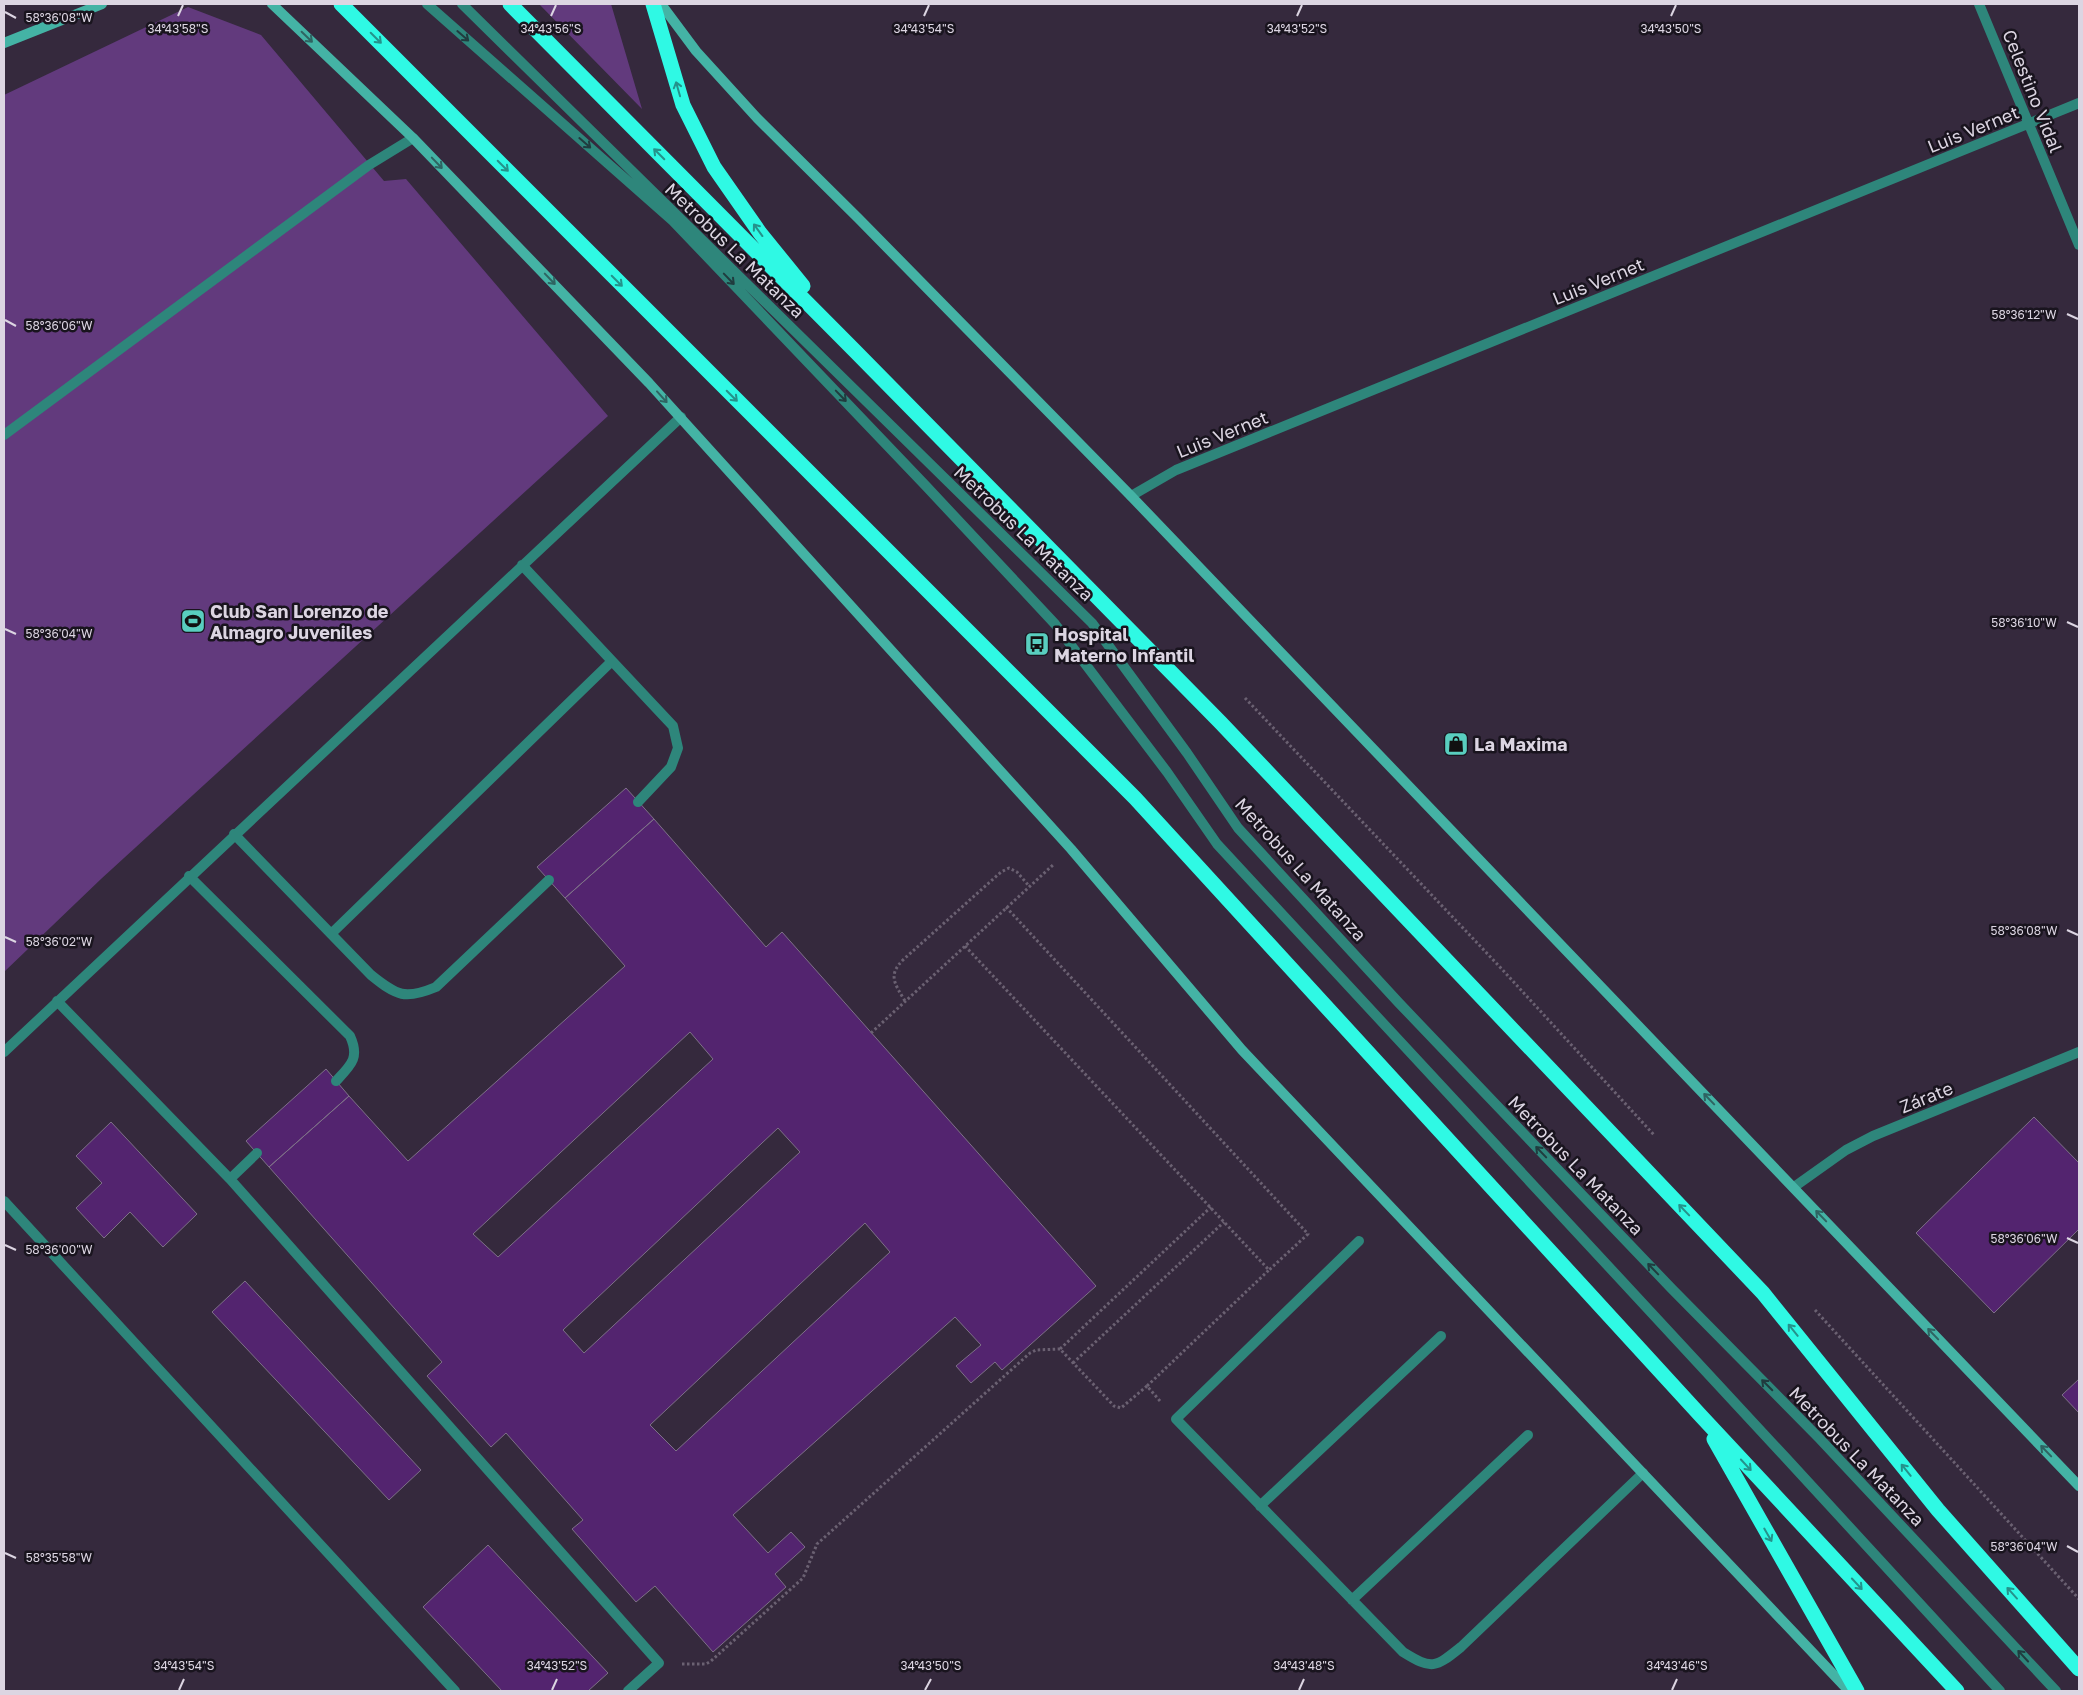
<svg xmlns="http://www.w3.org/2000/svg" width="2083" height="1695" font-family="'Golos Text',sans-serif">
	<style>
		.green { fill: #623a7d }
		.building { fill: #53246f; stroke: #7e7088; fill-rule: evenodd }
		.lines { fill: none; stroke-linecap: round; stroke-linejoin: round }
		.path { stroke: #6b6172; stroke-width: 3; stroke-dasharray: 2.5 2.5; stroke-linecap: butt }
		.lane { stroke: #2e867b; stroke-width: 10 }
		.street { stroke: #2e867b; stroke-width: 10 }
		.secondary { stroke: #44b3a5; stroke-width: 10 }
		.highway { stroke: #2ff9e4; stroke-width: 15 }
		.oneway { stroke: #203c3f }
		.oneway2 { stroke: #2e6462 }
		.oneway3 { stroke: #25928b }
		.ticks { fill: none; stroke: #dcd5e2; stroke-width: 2 }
		.labels { text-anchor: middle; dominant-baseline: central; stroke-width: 5; stroke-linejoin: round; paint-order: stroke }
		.street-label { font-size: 18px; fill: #dcd5e2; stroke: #19141e }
		.poi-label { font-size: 18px; font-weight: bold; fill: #dcd5e2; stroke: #19141e; text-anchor: start }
		.ticks-label { font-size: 12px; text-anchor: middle; fill: #dcd5e2; stroke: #19141e; stroke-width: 5; stroke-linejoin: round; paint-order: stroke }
	</style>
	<rect width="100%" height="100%" fill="#35293d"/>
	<!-- green -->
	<path class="green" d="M539 4H611L642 109Z
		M188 7 261 35 384 181 406 179 608 416 101 879 4 972V95Z"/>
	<!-- building -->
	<path class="building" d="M626 788 654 819 565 898 537 867Z
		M654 819 766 947 782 932 1096 1286 1002 1370 995 1362 971 1383 956 1366 981 1345 955 1317 733 1515 768 1553 791 1532 805 1547 775 1574 786 1587 713 1652 655 1586 636 1602 572 1529 583 1520 506 1433 491 1447 427 1376 442 1362 269 1167 349 1096 408 1161 625 966 565 898ZM690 1032 713 1059 498 1257 473 1234ZM778 1128 800 1152 584 1353 563 1330ZM865 1223 890 1252 676 1451 650 1425Z
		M326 1069 349 1096 269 1167 246 1141Z
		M2034 1117 2079 1163V1229L1994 1313 1916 1233Z
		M111 1122 197 1214 163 1247 130 1212 104 1238 76 1208 102 1183 76 1156Z
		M245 1281 421 1470 389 1500 212 1312Z
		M2079 1379V1413L2062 1395Z
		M488 1545 608 1673 588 1691H502L423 1607Z"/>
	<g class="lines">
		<!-- path -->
		<path class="path" d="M1245 698 1499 966 1655 1136
			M1006 907 1308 1234 1269 1270
			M965 946 1269 1270 1147 1386 1160 1401
			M905 1001C895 984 887 975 904 959L1001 872 1009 868 1017 872 1029 886
			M871 1033 1054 864
			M1815 1310 2079 1599
			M1073 1363 1224 1222
			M1147 1386 1121 1408 1114 1406 1060 1349 1211 1207
			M682 1664H706L711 1661 803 1578 817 1544 1030 1353 1036 1350 1060 1349"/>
		<!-- lane -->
		<path class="lane" d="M427 4 673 221 925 485 1055 624 1167 772 1217 844 1786 1458 2000 1691
			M462 4 1092 623 1187 753 1238 828 1399 1003 1672 1289 1820 1439 2056 1691
			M4 435 369 165 413 138
			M612 661 673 726 678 748 671 767 638 802
			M234 834 371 975C397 996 405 1000 436 987L549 880
			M189 876 350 1036C360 1058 351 1065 336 1081
			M332 933 612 661 522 565
			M57 1001 230 1179 659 1663 628 1691
			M4 1052 681 417
			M230 1179 257 1153
			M4 1201 455 1691
			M1359 1241 1176 1419 1403 1652C1432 1670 1435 1668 1461 1647L1643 1473
			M1260 1506 1441 1336
			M1352 1600 1528 1435"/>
		<!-- street -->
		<path class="street" d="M1979 4 2079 245
			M1131 496 1176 470 2079 103
			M1794 1187 1846 1150 1873 1136 2079 1052"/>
		<!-- secondary -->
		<path class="secondary" d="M272 4 413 138 649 383 1071 849 1242 1050 1849 1691
			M661 4 696 51 757 118 858 218 1131 496 2079 1486
			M4 43 102 4"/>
		<!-- highway -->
		<path class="highway" d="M341 4 1135 798 1701 1416 1957 1691
			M510 4 854 350 1220 722 1763 1293 1938 1510 2079 1669
			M653 4 683 105 714 167 760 233 803 286
			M1714 1439 1857 1691"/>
	</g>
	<!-- one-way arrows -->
	<defs><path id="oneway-shaft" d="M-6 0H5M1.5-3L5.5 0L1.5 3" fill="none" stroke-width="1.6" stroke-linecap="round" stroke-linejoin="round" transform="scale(1.25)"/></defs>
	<g class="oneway">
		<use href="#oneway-shaft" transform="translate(463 36) rotate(41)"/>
		<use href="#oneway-shaft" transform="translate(585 143) rotate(41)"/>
		<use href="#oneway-shaft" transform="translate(729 279) rotate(46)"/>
		<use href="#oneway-shaft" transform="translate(841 396) rotate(46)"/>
		<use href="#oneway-shaft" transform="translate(1541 1152) rotate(-134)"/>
		<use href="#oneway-shaft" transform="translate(1653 1269) rotate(-134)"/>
		<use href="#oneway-shaft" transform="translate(1767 1385) rotate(-135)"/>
		<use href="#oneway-shaft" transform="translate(2023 1656) rotate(-133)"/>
	</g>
	<g class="oneway2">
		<use href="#oneway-shaft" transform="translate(307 37) rotate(44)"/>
		<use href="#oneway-shaft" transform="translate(437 163) rotate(46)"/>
		<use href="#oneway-shaft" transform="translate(550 279) rotate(46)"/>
		<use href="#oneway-shaft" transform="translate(662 397) rotate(48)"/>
		<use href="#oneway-shaft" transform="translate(1709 1099) rotate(-134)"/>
		<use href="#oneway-shaft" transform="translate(1821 1216) rotate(-134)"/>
		<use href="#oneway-shaft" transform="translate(1933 1334) rotate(-134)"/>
		<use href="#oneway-shaft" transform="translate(2046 1451) rotate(-134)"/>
	</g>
	<g class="oneway3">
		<use href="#oneway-shaft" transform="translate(376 38) rotate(45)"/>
		<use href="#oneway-shaft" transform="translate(678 89) rotate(-106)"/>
		<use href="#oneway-shaft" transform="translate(659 154) rotate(-135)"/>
		<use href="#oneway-shaft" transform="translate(503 166) rotate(45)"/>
		<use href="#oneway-shaft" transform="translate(758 230) rotate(-126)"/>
		<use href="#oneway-shaft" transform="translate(617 281) rotate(45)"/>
		<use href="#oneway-shaft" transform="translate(732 396) rotate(45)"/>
		<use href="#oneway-shaft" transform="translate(1684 1210) rotate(-134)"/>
		<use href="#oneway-shaft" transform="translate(1793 1330) rotate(-129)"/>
		<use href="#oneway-shaft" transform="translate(1746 1465) rotate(47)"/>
		<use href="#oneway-shaft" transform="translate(1906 1470) rotate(-129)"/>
		<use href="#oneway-shaft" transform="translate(1768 1535) rotate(60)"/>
		<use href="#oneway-shaft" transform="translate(1857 1584) rotate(47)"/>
		<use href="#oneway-shaft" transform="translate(2012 1593) rotate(-132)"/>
	</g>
	<!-- ticks -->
	<path class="ticks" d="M5 12 16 18M178 16 183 5M551 16 556 5M924 16 929 5M1297 16 1302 5M1671 16 1676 5M2067 314 2078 319M5 320 16 326M2067 622 2078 627M5 629 16 634M2067 930 2078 935M5 937 16 942M2067 1238 2078 1243M5 1245 16 1250M2067 1546 2078 1552M5 1553 16 1558M179 1690 184 1679M552 1690 557 1679M925 1690 931 1679M1299 1690 1304 1679M1672 1690 1677 1679"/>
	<!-- icons -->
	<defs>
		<symbol id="stadium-square" viewBox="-11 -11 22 22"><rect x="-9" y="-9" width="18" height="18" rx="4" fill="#59cebf" stroke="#19141e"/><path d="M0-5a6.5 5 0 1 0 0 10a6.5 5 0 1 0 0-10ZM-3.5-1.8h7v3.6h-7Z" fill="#111"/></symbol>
		<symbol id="bus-square" viewBox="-11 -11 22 22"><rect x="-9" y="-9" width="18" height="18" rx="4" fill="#59cebf" stroke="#19141e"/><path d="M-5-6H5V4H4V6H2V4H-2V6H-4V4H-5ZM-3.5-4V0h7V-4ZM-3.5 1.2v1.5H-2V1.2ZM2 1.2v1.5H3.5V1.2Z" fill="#111"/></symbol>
		<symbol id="shop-square" viewBox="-11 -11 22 22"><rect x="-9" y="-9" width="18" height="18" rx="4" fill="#59cebf" stroke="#19141e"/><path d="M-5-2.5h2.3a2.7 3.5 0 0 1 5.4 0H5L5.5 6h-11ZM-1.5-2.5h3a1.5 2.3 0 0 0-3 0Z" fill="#111"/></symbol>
	</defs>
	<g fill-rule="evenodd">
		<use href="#stadium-square" x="179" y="607" width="28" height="28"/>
		<use href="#bus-square" x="1023" y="630" width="28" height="28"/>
		<use href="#shop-square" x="1442" y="730" width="28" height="28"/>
	</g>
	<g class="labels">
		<!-- street labels -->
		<g class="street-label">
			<text transform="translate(2033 91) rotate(68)">Celestino Vidal</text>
			<text transform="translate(1973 129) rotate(-22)">Luis Vernet</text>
			<text transform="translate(735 250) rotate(44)">Metrobus La Matanza</text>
			<text transform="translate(1598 281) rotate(-22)">Luis Vernet</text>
			<text transform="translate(1222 434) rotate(-22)">Luis Vernet</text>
			<text transform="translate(1024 533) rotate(44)">Metrobus La Matanza</text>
			<text transform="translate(1301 869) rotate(48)">Metrobus La Matanza</text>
			<text transform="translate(1926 1097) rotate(-22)">Zárate</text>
			<text transform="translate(1576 1165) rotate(46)">Metrobus La Matanza</text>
			<text transform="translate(1857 1456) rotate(46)">Metrobus La Matanza</text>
		</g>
		<!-- poi labels -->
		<g class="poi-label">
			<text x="210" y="611">Club San Lorenzo de<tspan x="210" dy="21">Almagro Juveniles</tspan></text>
			<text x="1054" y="634">Hospital<tspan x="1054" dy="21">Materno Infantil</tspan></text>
			<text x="1474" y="744">La Maxima</text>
		</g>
	</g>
	<g class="ticks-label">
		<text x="59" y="22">58°36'08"W</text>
		<text x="551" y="33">34°43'56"S</text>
		<text x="924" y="33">34°43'54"S</text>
		<text x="1297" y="33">34°43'52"S</text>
		<text x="1671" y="33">34°43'50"S</text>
		<text x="178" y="33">34°43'58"S</text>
		<text x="2024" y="319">58°36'12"W</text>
		<text x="59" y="330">58°36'06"W</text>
		<text x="2024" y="627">58°36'10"W</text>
		<text x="59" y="638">58°36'04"W</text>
		<text x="2024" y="935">58°36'08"W</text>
		<text x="59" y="946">58°36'02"W</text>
		<text x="2024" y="1243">58°36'06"W</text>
		<text x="59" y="1254">58°36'00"W</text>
		<text x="2024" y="1551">58°36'04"W</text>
		<text x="59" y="1562">58°35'58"W</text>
		<text x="184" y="1670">34°43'54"S</text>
		<text x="557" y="1670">34°43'52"S</text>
		<text x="931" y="1670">34°43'50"S</text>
		<text x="1304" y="1670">34°43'48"S</text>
		<text x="1677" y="1670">34°43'46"S</text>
	</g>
	<!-- border -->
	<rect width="2083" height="1695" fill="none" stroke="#dcd5e2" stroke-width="10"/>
</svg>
